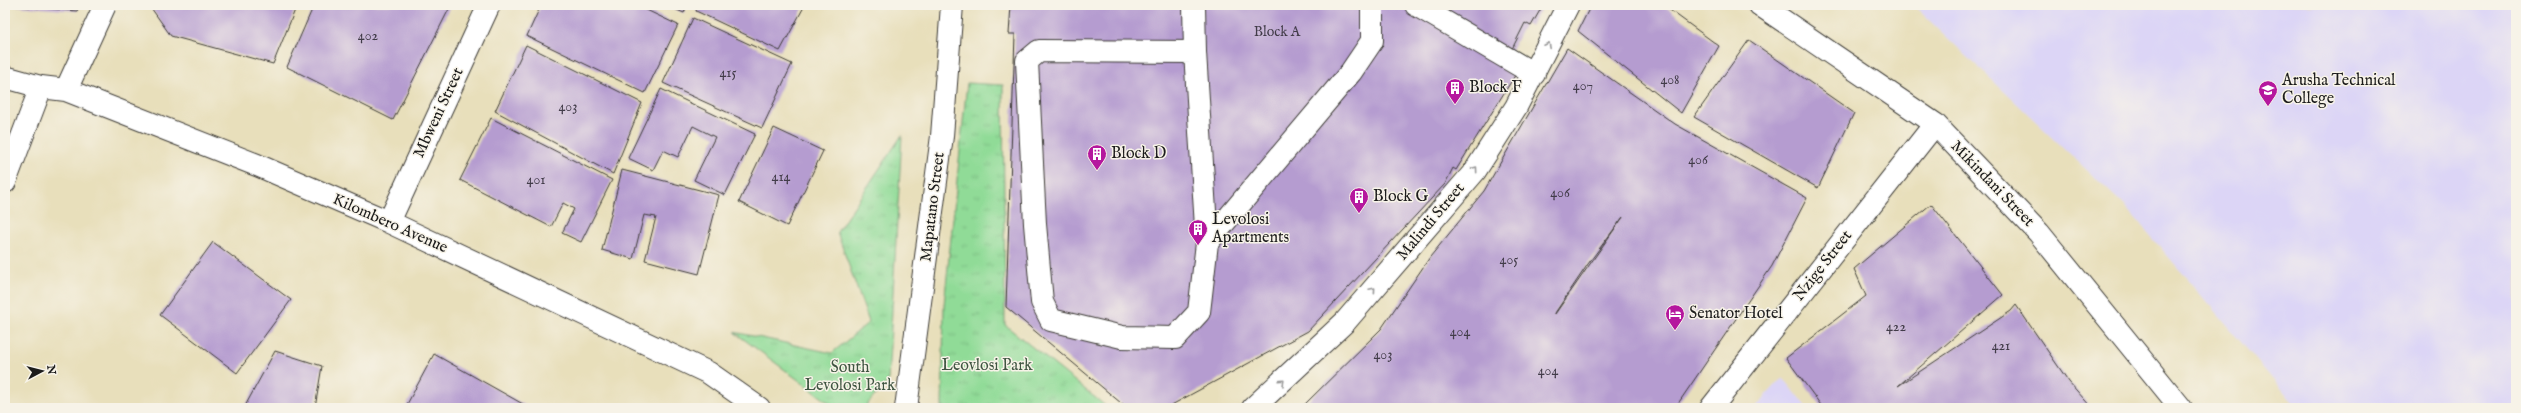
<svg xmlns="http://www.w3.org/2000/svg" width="2521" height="413" font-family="'IM FELL English',serif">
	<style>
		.built { fill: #dcd5f6 }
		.park { fill: url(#park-tufts); stroke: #567c5a }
		.building { fill: #b59cd0; fill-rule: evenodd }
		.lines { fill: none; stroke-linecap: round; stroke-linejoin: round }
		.street-casing { stroke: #3b3934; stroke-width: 24 }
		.street { stroke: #fff; stroke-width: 22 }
		.oneway { stroke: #999 }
		.labels { text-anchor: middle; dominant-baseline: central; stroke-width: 3; stroke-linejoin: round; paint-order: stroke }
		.number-label { font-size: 14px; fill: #423c49 }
		.poi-label { font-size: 16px; fill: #1c1c1c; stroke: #f7f3e8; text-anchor: start }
		.street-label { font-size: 16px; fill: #1c1c1c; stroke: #f7f3e8 }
		.park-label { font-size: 16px; fill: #3f5541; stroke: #f7f3e8 }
	</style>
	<defs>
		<pattern id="park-tufts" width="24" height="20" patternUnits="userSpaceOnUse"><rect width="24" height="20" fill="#90db97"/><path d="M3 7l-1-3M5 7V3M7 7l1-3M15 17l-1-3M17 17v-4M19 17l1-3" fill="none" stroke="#7cbb82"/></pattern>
	</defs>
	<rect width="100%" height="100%" fill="#f7f3e8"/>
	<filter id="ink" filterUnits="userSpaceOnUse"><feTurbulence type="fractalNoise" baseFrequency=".025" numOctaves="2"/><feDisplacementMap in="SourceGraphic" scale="8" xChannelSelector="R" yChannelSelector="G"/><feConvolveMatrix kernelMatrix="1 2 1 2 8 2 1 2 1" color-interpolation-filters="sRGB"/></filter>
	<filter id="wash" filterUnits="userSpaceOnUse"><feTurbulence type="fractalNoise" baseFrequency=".012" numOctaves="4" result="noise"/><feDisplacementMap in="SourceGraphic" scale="16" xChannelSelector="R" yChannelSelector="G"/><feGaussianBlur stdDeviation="0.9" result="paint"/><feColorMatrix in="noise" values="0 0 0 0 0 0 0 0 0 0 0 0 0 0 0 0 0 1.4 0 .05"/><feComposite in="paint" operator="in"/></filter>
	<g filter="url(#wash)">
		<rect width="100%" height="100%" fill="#e8dfbb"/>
		<!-- built -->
		<path class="built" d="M1913 5H2516V408H2297L2127 208Z
			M1783 377 1807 408H1755Z"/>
		<!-- park -->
		<path class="park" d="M967 83 1003 85 1005 325 1108 408H942L944 305Z
			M902 135 888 381 864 408H836L734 332 832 353 869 322 837 232Z"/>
		<g id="blocks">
			<!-- building -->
			<path class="building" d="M5 5H80L77 11Z
				M149 5H297L273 64 171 36Z
				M314 5H451L393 120 287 67Z
				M541 5H636L678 25 645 93 527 36Z
				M665 5H687L684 13Z
				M698 5H805L780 51 696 11Z
				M1011 5H1543L1531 26 1525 23 1506 61 1519 69 1456 170 1453 168 1445 184 1308 331 1166 408H1127L1006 307 1015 34H1009Z
				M1591 5H1663L1719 46 1681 113 1578 31Z
				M693 18 792 64 762 128 663 83Z
				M1749 40 1854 113 1818 188 1694 117Z
				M526 45 642 103 613 174 495 111Z
				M1567 48 1675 124 1807 198 1772 266 1675 408H1301L1381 329 1430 257 1484 191ZM1623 217 1555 314V313L1588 264Z
				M661 89 755 134 725 195 694 180 715 137 693 126 678 157 663 150 653 170 628 158Z
				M491 118 612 180 581 242 562 233 574 209 563 203 551 227 460 180Z
				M774 128 823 151 787 226 739 202Z
				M622 170 719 195 699 274 645 260 656 217 644 215 633 259 602 250Z
				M1931 204 2003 295 1898 386 2011 311 2016 305 2069 382 2092 408H1823L1786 358 1866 296 1854 269Z
				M213 242 291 300 237 373 160 315Z
				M275 351 322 366 315 408H244Z
				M434 354 530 408H405Z"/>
		</g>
	</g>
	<g filter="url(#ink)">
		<use href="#blocks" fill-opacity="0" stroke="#3b3934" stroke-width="1"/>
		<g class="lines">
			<defs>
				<path id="street" d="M1194 5 1195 52 1207 243 1199 312 1175 338 1122 337 1051 320 1042 302 1035 224 1027 61 1039 51 1195 52
					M1416 5 1534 74
					M1760 5 1935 124 2039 233 2181 408
					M5 77 41 87 66 90 257 165 389 222 709 373 759 408
					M66 90 105 5
					M5 182 41 87
					M389 222 489 5
					M1207 243 1351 72 1372 41V5
					M906 408 942 136 952 5
					M1253 408 1345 322 1475 171 1516 107 1568 5
					M1711 408 1935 124"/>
			</defs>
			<!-- street casing -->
			<use href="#street" class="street-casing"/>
			<!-- street -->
			<use href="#street" class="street"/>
		</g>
		<!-- one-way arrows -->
		<defs><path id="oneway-chevron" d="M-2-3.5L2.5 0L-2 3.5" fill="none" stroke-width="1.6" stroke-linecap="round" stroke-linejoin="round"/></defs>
		<g class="oneway">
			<use href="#oneway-chevron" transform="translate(1548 45) rotate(-63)"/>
			<use href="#oneway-chevron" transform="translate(1475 169) rotate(-54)"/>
			<use href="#oneway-chevron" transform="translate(1373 290) rotate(-49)"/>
			<use href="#oneway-chevron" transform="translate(1282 382) rotate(-43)"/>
		</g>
	</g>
	<!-- icons -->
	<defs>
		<symbol id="building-pin" viewBox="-11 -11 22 30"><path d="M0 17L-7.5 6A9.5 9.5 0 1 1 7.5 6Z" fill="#b5179e" stroke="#f7f3e8"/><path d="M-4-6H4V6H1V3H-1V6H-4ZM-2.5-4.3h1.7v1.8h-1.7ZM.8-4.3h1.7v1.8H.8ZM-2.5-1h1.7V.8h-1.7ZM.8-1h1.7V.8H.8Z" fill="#fff"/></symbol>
		<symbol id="university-pin" viewBox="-11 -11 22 30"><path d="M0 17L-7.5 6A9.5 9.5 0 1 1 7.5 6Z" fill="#b5179e" stroke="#f7f3e8"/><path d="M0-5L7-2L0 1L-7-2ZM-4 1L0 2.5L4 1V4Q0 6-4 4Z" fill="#fff"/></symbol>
		<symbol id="hotel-pin" viewBox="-11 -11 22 30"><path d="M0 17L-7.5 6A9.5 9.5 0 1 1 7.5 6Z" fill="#b5179e" stroke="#f7f3e8"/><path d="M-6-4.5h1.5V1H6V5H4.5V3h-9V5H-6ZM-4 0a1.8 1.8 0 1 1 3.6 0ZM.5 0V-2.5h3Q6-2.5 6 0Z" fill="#fff"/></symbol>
	</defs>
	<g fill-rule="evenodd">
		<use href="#building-pin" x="1444" y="77" width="22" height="30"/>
		<use href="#university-pin" x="2257" y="79" width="22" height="30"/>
		<use href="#building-pin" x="1086" y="143" width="22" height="30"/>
		<use href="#building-pin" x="1348" y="186" width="22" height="30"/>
		<use href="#building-pin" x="1187" y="218" width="22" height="30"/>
		<use href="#hotel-pin" x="1664" y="303" width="22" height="30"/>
	</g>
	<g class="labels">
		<!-- number labels -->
		<g class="number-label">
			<text x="1277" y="32">Block A</text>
			<text x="368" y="36">402</text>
			<text x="728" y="73">415</text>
			<text x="1670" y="80">408</text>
			<text x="1583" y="86">407</text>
			<text x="568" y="107">403</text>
			<text x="1698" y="160">406</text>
			<text x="781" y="177">414</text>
			<text x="536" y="180">401</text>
			<text x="1560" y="193">406</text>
			<text x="1509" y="260">405</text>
			<text x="1896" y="327">422</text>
			<text x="1460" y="332">404</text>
			<text x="2001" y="346">421</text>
			<text x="1383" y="355">403</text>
			<text x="1548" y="371">404</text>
		</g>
		<!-- poi labels -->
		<g class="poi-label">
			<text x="2282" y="81">Arusha Technical<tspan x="2282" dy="18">College</tspan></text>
			<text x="1469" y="88">Block F</text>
			<text x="1111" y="154">Block D</text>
			<text x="1373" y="197">Block G</text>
			<text x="1212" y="220">Levolosi<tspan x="1212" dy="18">Apartments</tspan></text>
			<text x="1689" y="314">Senator Hotel</text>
		</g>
		<!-- street labels -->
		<g class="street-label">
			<text transform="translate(439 113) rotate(-65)">Mbweni Street</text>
			<text transform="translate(1992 184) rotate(46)">Mikindani Street</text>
			<text transform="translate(933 207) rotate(-83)">Mapatano Street</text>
			<text transform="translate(1431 222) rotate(-50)">Malindi Street</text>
			<text transform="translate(390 224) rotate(24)">Kilombero Avenue</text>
			<text transform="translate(1823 266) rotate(-52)">Nzige Street</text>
		</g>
		<!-- park labels -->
		<g class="park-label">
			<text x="987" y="366">Leovlosi Park</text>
			<text x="850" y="368">South<tspan x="850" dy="18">Levolosi Park</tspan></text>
		</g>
	</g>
	<!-- margin -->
	<rect width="2521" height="413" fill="none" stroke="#f7f3e8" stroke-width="20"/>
	<!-- north arrow -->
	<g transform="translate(42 371) rotate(83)" stroke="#f7f3e8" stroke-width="3" paint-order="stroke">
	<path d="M0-3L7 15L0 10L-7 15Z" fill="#1c1c1c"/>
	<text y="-6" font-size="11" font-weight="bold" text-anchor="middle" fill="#1c1c1c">N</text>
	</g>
</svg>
